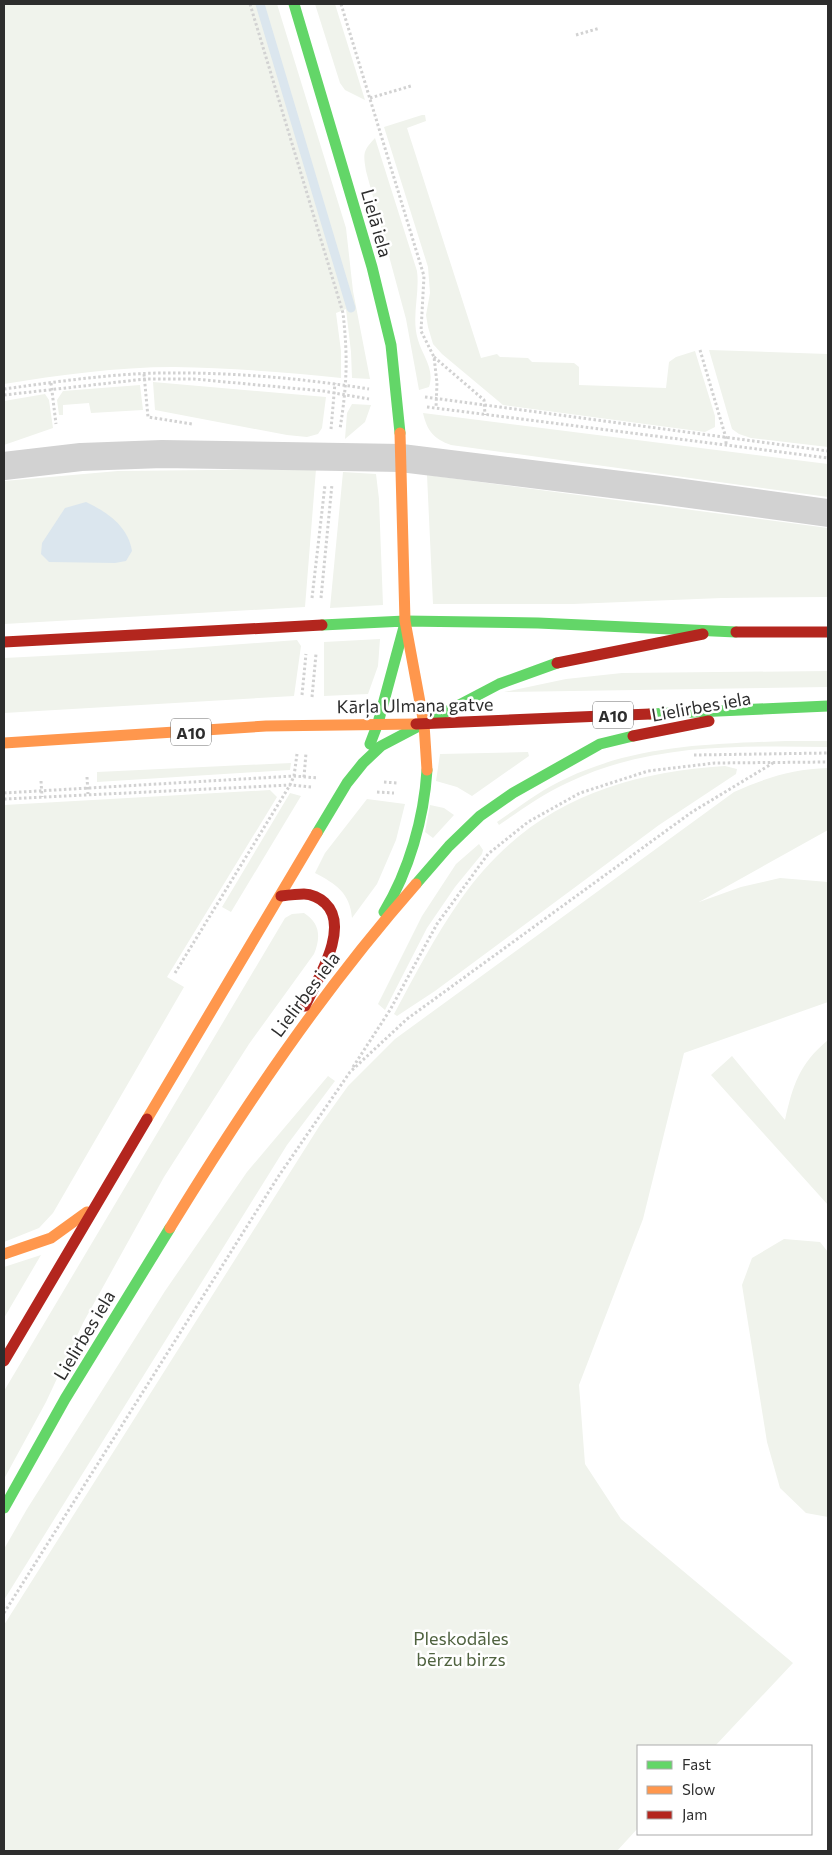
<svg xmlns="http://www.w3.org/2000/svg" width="832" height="1855" font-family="Commissioner,sans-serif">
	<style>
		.green { fill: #f0f3ec }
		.water { fill: #dbe6ee }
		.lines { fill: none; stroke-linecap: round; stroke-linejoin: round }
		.stream { stroke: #dbe6ee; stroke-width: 9 }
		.path { stroke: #d2d2d2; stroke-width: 3; stroke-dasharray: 2.5 2.5; stroke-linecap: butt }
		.street { stroke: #d2d2d2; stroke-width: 28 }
		.fast { stroke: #63d668; stroke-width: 11 }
		.slow { stroke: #ff974d; stroke-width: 11 }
		.jam { stroke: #b3261e; stroke-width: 11 }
		.labels { text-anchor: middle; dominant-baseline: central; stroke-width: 5; stroke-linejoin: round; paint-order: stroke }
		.shield { fill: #fff; stroke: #6c6c6c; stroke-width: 1 }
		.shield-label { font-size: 16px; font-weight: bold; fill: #2d2d2d }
		.street-label { font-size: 18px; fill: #2d2d2d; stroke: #fff }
		.park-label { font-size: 18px; fill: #506340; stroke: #fff }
	</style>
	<rect width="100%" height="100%" fill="#fff"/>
	<!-- green -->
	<path class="green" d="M4 4H277L346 228 353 291 370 379 352 378 351 352 346 309 336 313 341 351V378C285 372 230 368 174 367 117 367 59 375 4 384Z
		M315 4H335L365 100 345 90 340 83Z
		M422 115H425L426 121 407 128 481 358 497 354 500 357 528 358 532 362 574 363 579 367V385L666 388 669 362 676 357 695 351 715 416V427L705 432 503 405 442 354 433 344 428 327 426 315 430 293 428 267 384 127Z
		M375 138 417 271C420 294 411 317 418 340 423 357 435 369 429 387L419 390 406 319 366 171C363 153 363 151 375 138Z
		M709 350 828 354V447L751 438 739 434 732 429Z
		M153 382 326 397 322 428 318 434 307 437 287 435 155 410Z
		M140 385 143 410 91 413 89 403 63 405V415H59L57 400 63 391Z
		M45 394 49 400 53 428 4 445V401Z
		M352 404 371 405 365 422 345 439 347 413Z
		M423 413 828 464V497L451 445C434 439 427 431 423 413Z
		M316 469 305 607 4 624V481L118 471Z
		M343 472 376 474 379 499 383 605 330 608Z
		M427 475 828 528V597L722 598 573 604H433Z
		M380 639 378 666 368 694 324 696V642Z
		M297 640 301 646 294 696 4 713V658L162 650Z
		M828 671V687L504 692 566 679 622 673Z
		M786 741H828V747C739 746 649 743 567 783 543 794 521 810 499 825L497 822C519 807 542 789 567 778 637 745 710 744 786 741Z
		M528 752 529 756 472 796 457 787 436 781 440 754Z
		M291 763 290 770 97 782V772Z
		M725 766 737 769 736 774 659 825 435 991 397 1016 394 1014C415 975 435 936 461 899 526 806 616 773 725 766Z
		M828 768V830L699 902 741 887 780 878 828 882V1002L684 1053 643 1219 579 1385 585 1464 621 1519 793 1663 715 1746H638V1828L617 1851H4V1625L320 1125 348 1086 395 1039 734 792C765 778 793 769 828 768Z
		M270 790 277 797 167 977 184 987 53 1213 39 1228 4 1242V805Z
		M290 793 301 796 231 912 222 907Z
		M367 799 405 804 396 840 377 884 352 918C350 893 336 884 315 873L325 853Z
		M430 805 444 808 454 815 433 838 425 832Z
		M479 844 483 850 482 854 455 887 427 928 385 1010 378 1004 422 916 456 864Z
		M304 913C320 923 321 937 314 954L249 1044 164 1177 83 1323 46 1402 4 1479V1391L285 918 292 914Z
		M828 1040V1205L711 1075 732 1056 785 1120C793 1085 799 1064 828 1040Z
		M328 1076 335 1081 287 1145 4 1600V1549L27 1509 165 1291 247 1172Z
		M784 1239 820 1242 828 1252V1517L806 1513 780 1488 767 1442 742 1285 752 1258Z
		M41 1255 4 1318V1267Z"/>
	<!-- water -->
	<path class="water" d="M86 502C107 512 128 526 132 551L126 561 115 563 49 562 41 554 42 543 65 508Z"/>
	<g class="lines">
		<!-- stream -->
		<path class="stream" d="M260 4 351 308"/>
		<!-- path -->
		<path class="path" d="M250 4 343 313C348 358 347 384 340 429
			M341 4 424 276 421 331 434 357 437 383 436 408
			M576 35 600 28
			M370 98 411 86
			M700 350 726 438V445
			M434 357 484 400 485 415
			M144 374 148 417 192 424
			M51 383 56 424
			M4 389C55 382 108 374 160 373 229 372 300 378 369 389
			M4 395 145 379H194L323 391 369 399
			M425 397 828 451
			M427 407 828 458
			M331 429 335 383
			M312 598 325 485
			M321 598 332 484
			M302 695 306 654
			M312 697 316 654
			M694 755 828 753
			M87 777 88 794
			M304 777 306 753
			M41 781 42 797
			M384 782 397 783
			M377 792 394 793
			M4 793 294 776 318 778
			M4 799 290 785 311 787
			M175 973 290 785 294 776 297 754
			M353 1067 390 1010 437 924 488 854 528 822 580 793 648 771 715 763 828 762
			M4 1613 278 1177 350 1072 407 1019 692 812 773 763"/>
		<!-- street -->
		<path class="street" d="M4 466 81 457 162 454 401 458 661 490 828 513"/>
		<!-- fast -->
		<path class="fast" d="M294 4 372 267 391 345 400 433
			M322 625 405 621 538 623 736 632
			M650 714 828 706
			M370 744 378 723 404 627
			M317 833 347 783 363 763 381 746 499 684 557 663
			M416 884 449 846 480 816 513 793 600 744 633 736
			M384 912C409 871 424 818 427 770
			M4 1508 65 1399 170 1228"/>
		<!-- slow -->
		<path class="slow" d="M400 433 405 621 424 724 427 770
			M4 743 266 726 416 724
			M147 1119 317 833
			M170 1228C244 1107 322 991 416 884
			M4 1254 51 1238 87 1212"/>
		<!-- jam -->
		<path class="jam" d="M736 632H828
			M4 642 322 625
			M557 663 703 634
			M416 724 650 714
			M633 736 709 721
			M281 896C289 895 297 894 304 894 311 894 320 898 325 903 351 927 317 980 305 1006
			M4 1361 147 1119"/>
	</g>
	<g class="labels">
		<!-- shield labels -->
		<g class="shield">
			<rect x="593" y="701.5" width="40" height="27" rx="4"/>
			<rect x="171" y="718.5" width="40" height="27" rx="4"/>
		</g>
		<g class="shield-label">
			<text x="613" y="715">A10</text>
			<text x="191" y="732">A10</text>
		</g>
		<!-- street labels -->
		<g class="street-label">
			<text transform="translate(377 223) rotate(74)">Lielā iela</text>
			<text transform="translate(415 705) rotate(-1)">Kārļa Ulmaņa gatve</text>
			<text transform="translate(701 706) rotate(-10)">Lielirbes iela</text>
			<text transform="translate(305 994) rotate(-53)">Lielirbes iela</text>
			<text transform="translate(84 1335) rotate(-59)">Lielirbes iela</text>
		</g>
		<!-- park labels -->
		<g class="park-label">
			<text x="461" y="1638">Pleskodāles<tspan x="461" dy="21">bērzu birzs</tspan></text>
		</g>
	</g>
	<!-- border -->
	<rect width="832" height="1855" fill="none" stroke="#2d2d2d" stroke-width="10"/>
	<!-- legend -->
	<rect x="637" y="1745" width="175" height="90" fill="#ffffff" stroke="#ababab"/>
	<rect x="647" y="1761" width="25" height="8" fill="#63d668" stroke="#ababab"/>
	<text x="682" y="1770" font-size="15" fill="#2d2d2d">Fast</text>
	<rect x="647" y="1786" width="25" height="8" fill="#ff974d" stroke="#ababab"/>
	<text x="682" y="1795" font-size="15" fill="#2d2d2d">Slow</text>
	<rect x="647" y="1811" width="25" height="8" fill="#b3261e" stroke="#ababab"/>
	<text x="682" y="1820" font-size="15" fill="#2d2d2d">Jam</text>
</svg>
